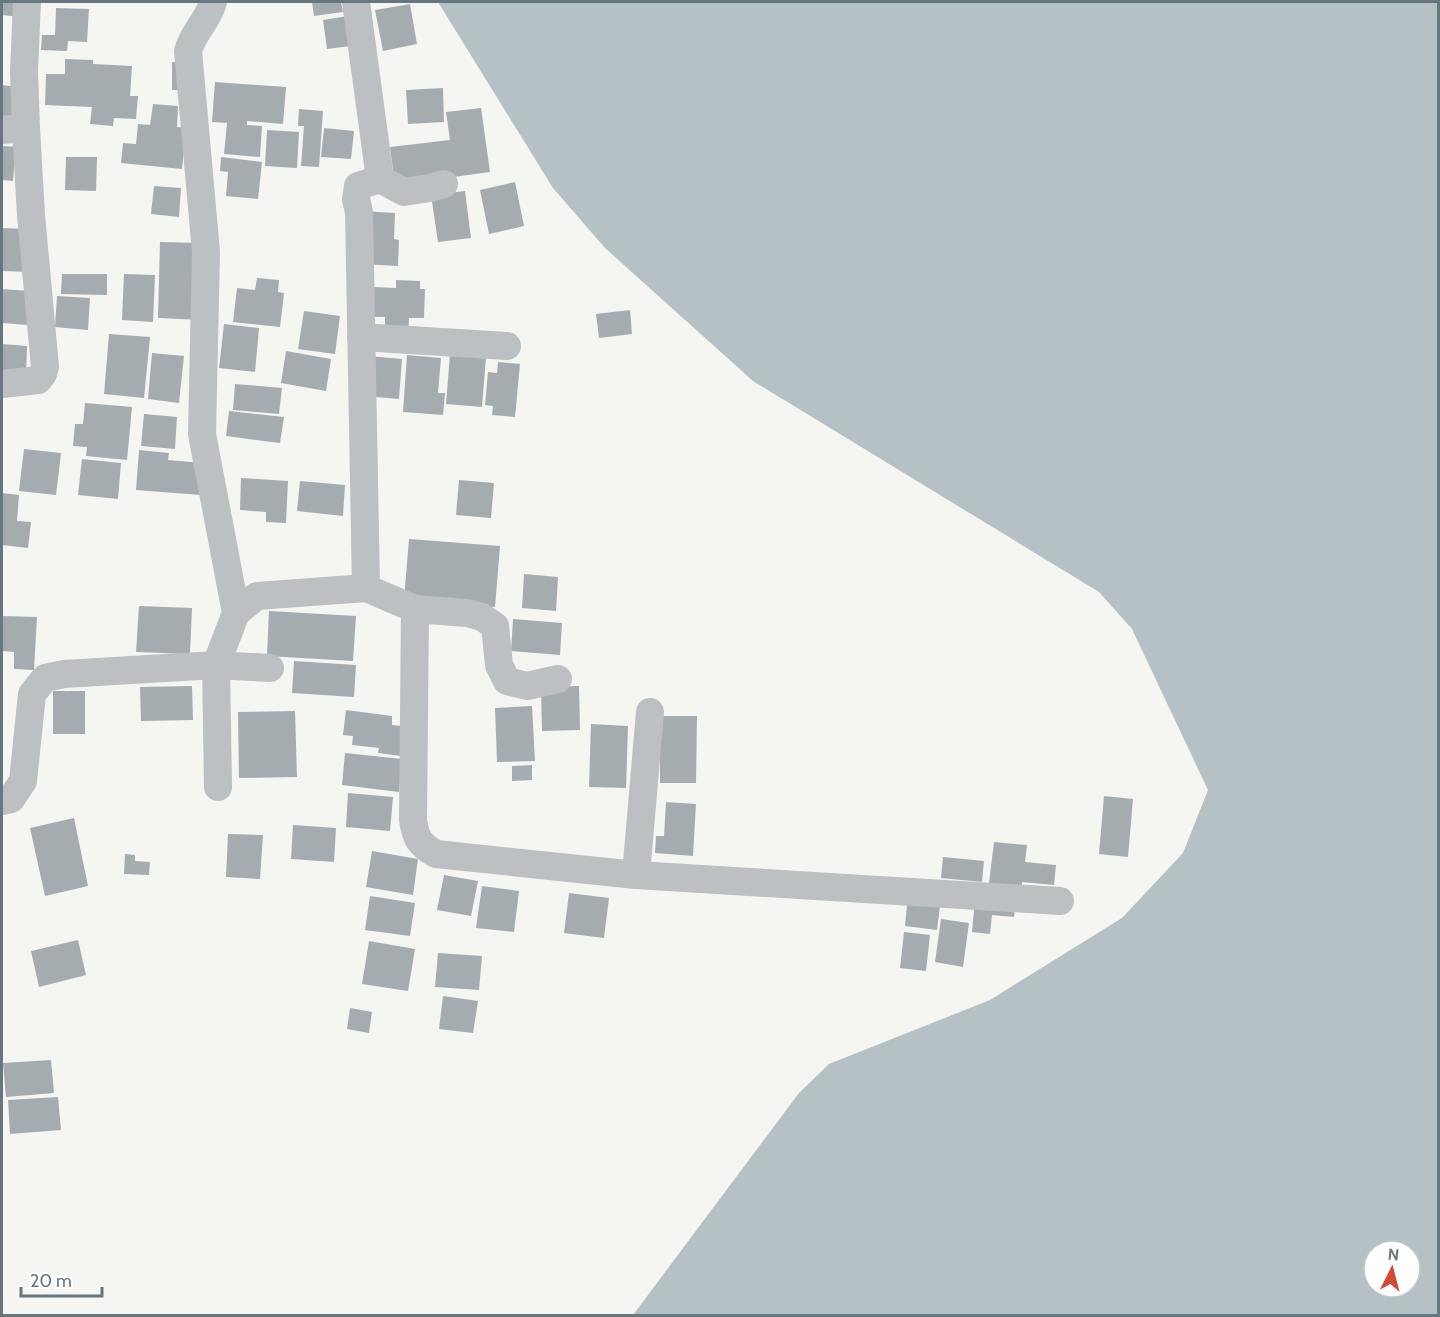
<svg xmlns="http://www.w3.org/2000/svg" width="1440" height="1317" font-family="Cabin,sans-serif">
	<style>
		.water { fill: #b5c1c4; fill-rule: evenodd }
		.building { fill: #a5acb0 }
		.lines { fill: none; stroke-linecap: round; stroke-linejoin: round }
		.minor { stroke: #bcc0c3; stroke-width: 28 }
	</style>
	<rect width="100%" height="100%" fill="#f5f5f2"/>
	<!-- water -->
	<path class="water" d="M438 2H1438V1315H633L799 1093 829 1064 990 1000 1122 918 1183 853 1208 790 1132 629 1099 592 753 381 605 248 553 188ZM1374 1251H1410V1287H1374Z"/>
	<!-- building -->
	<path class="building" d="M2 2H20L19 17 2 15Z
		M312 2H341L343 12 314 16Z
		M410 4 417 44 383 51 375 10Z
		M56 8 89 9 87 42 68 41 67 51 41 50 42 35H55Z
		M354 15 359 45 327 49 323 20Z
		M65 59 93 60V64L132 66 130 96H138L136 119 114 118 113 126 90 124 92 107 45 105 46 74H65Z
		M172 62 185 63V90H172Z
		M215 82 286 87 283 124 247 121V125L262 126 260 157 224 154 227 123 212 122Z
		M2 85 17 87 13 122 2 121Z
		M443 88 444 122 408 124 406 90Z
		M153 104 178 106 177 127 186 128 182 169 121 163 123 143 136 144 138 124 150 125Z
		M481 108 490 172 395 185 390 147 450 140 446 112Z
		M299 109 323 111 319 167 301 166 304 126H298Z
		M324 128 354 131 351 159 321 157Z
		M267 130 299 132 297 168 265 166Z
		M2 146 21 147 14 167 13 181 2 180Z
		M66 157H97L96 191 65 190Z
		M221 157 262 162 258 199 226 196 228 172 220 171Z
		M515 182 524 226 489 234 480 190Z
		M154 186 181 188 179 217 151 214Z
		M465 191 471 238 438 242 431 195Z
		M362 211 395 213 394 239 399 240 398 266 360 264Z
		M2 228 30 229 29 272 2 271Z
		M160 242 201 243 202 320 158 318Z
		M62 274H107V295L61 294Z
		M124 274 155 275 153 322 122 320Z
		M257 278 279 280 278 292 284 293 280 327 233 322 237 288 255 290Z
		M396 280 420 281V289H425L424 318H409L408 333 385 332V317H372L373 287 396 288Z
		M2 289 30 291 28 325 2 323Z
		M57 296 90 298 88 330 55 327Z
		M630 310 632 334 599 338 596 314Z
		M304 311 340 316 335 354 298 349Z
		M224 324 259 328 255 372 219 368Z
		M109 334 150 337 144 398 104 394Z
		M2 344 27 346 26 377 2 376Z
		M286 351 331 359 326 391 281 383Z
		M152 353 184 356 179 403 148 399Z
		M450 354 486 357 482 407 446 404Z
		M407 355 441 358 438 393H445L443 415 403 412Z
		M368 356 402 359 399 399 364 396Z
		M498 362 520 364 515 417 492 415 493 406 485 405 488 372 497 373Z
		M235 384 282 388 279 414 233 410Z
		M85 403 132 407 127 460 86 456 87 447 73 446 75 424H83Z
		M229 411 284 417 280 443 226 436Z
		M144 414 177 417 175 449 141 446Z
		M24 449 61 453 56 495 19 491Z
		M139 450 169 453 168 460 203 463 201 495 136 490Z
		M82 459 121 463 118 499 78 495Z
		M241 478 288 481 286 523 266 522V512L240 510Z
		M459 480 494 483 491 518 456 515Z
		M300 481 345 485 343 516 297 511Z
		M2 493 19 495 17 521 31 522 28 548 2 545Z
		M409 539 500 546 495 607 404 600Z
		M524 574 558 577 556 611 522 608Z
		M139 606 192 608 190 654 136 652Z
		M269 611 356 616 353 661 267 656Z
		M2 616 37 617 34 670 14 669V652L2 651Z
		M513 619 562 623 560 655 511 651Z
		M294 661 356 665 354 697 292 693Z
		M192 686 193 720 141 721 140 687Z
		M579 686 580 730 542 731 541 687Z
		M53 691H85V734H53Z
		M532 706 535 761 497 762 495 708Z
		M346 710 392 716V725L412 727 408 757 378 753 379 748 352 745 353 736 343 735Z
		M295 711 297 777 239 778 238 712Z
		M660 716H697L696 783H660Z
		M591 724 628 726 626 788 589 787Z
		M345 753 402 759 399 792 342 785Z
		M532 765V780L512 781V766Z
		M348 793 393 797 390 831 346 827Z
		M1104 796 1133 799 1128 857 1099 854Z
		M666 802 696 804 693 856 655 853 656 836H664Z
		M74 818 88 886 45 896 30 828Z
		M293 825 336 828 334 862 291 859Z
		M228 834 263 835 260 879 226 877Z
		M994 842 1027 845 1025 862 1056 865 1054 885 1022 882V887L989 883Z
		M372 851 418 859 413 895 366 887Z
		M125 854 135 855V861L150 862 149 875 124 874Z
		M943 857 984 861 982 882 941 878Z
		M444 875 478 881 471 916 437 910Z
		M482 886 519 891 514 932 476 928Z
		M569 893 609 898 604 938 564 933Z
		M908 895 941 898 937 930 905 926Z
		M370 896 415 903 410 936 365 930Z
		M975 900 1015 904 1014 917 992 915 990 934 972 932Z
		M941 919 969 923 963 967 935 962Z
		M904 932 930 935 926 971 900 968Z
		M78 940 86 975 39 987 31 951Z
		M369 941 415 949 408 991 362 984Z
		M438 953 482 956 479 990 435 987Z
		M443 996 478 1001 473 1033 439 1029Z
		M350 1008 372 1012 369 1033 347 1029Z
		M51 1060 54 1093 6 1097 3 1063Z
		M58 1097 61 1130 10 1134 8 1100Z"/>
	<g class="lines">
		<!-- minor -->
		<path class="minor" d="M213 2C208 21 193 32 188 51L206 252 202 434 236 613
			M26 128 24 71 27 2
			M2 130 26 128 31 215 45 367 43 374 38 380 2 384
			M380 179 404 192 430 188 444 184
			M361 337 507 346
			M366 588 415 609 467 613 482 617 495 626 499 665 507 681 527 686 558 679
			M415 609 413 820C416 839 419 844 436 854L636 875 1060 901
			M218 787 216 665 236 613 257 596 366 588 359 212 356 199 358 186 380 179 356 2
			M2 801 11 799 23 781 32 694 45 678 64 674 216 665 270 668
			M636 875 650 712"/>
	</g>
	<!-- border -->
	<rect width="1440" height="1317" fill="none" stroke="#677780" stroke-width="6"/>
	<!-- north arrow -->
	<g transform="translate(1392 1269) rotate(6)"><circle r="28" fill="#ffffff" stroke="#c2c9cc" stroke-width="1.5"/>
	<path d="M0-4.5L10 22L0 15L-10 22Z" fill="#d24935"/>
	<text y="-9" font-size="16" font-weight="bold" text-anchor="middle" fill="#677780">N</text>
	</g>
	<!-- scale -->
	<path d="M21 1287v9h81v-9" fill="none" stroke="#677780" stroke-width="3"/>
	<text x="30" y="1287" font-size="18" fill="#677780" stroke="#ffffff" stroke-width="4.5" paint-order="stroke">20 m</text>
</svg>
